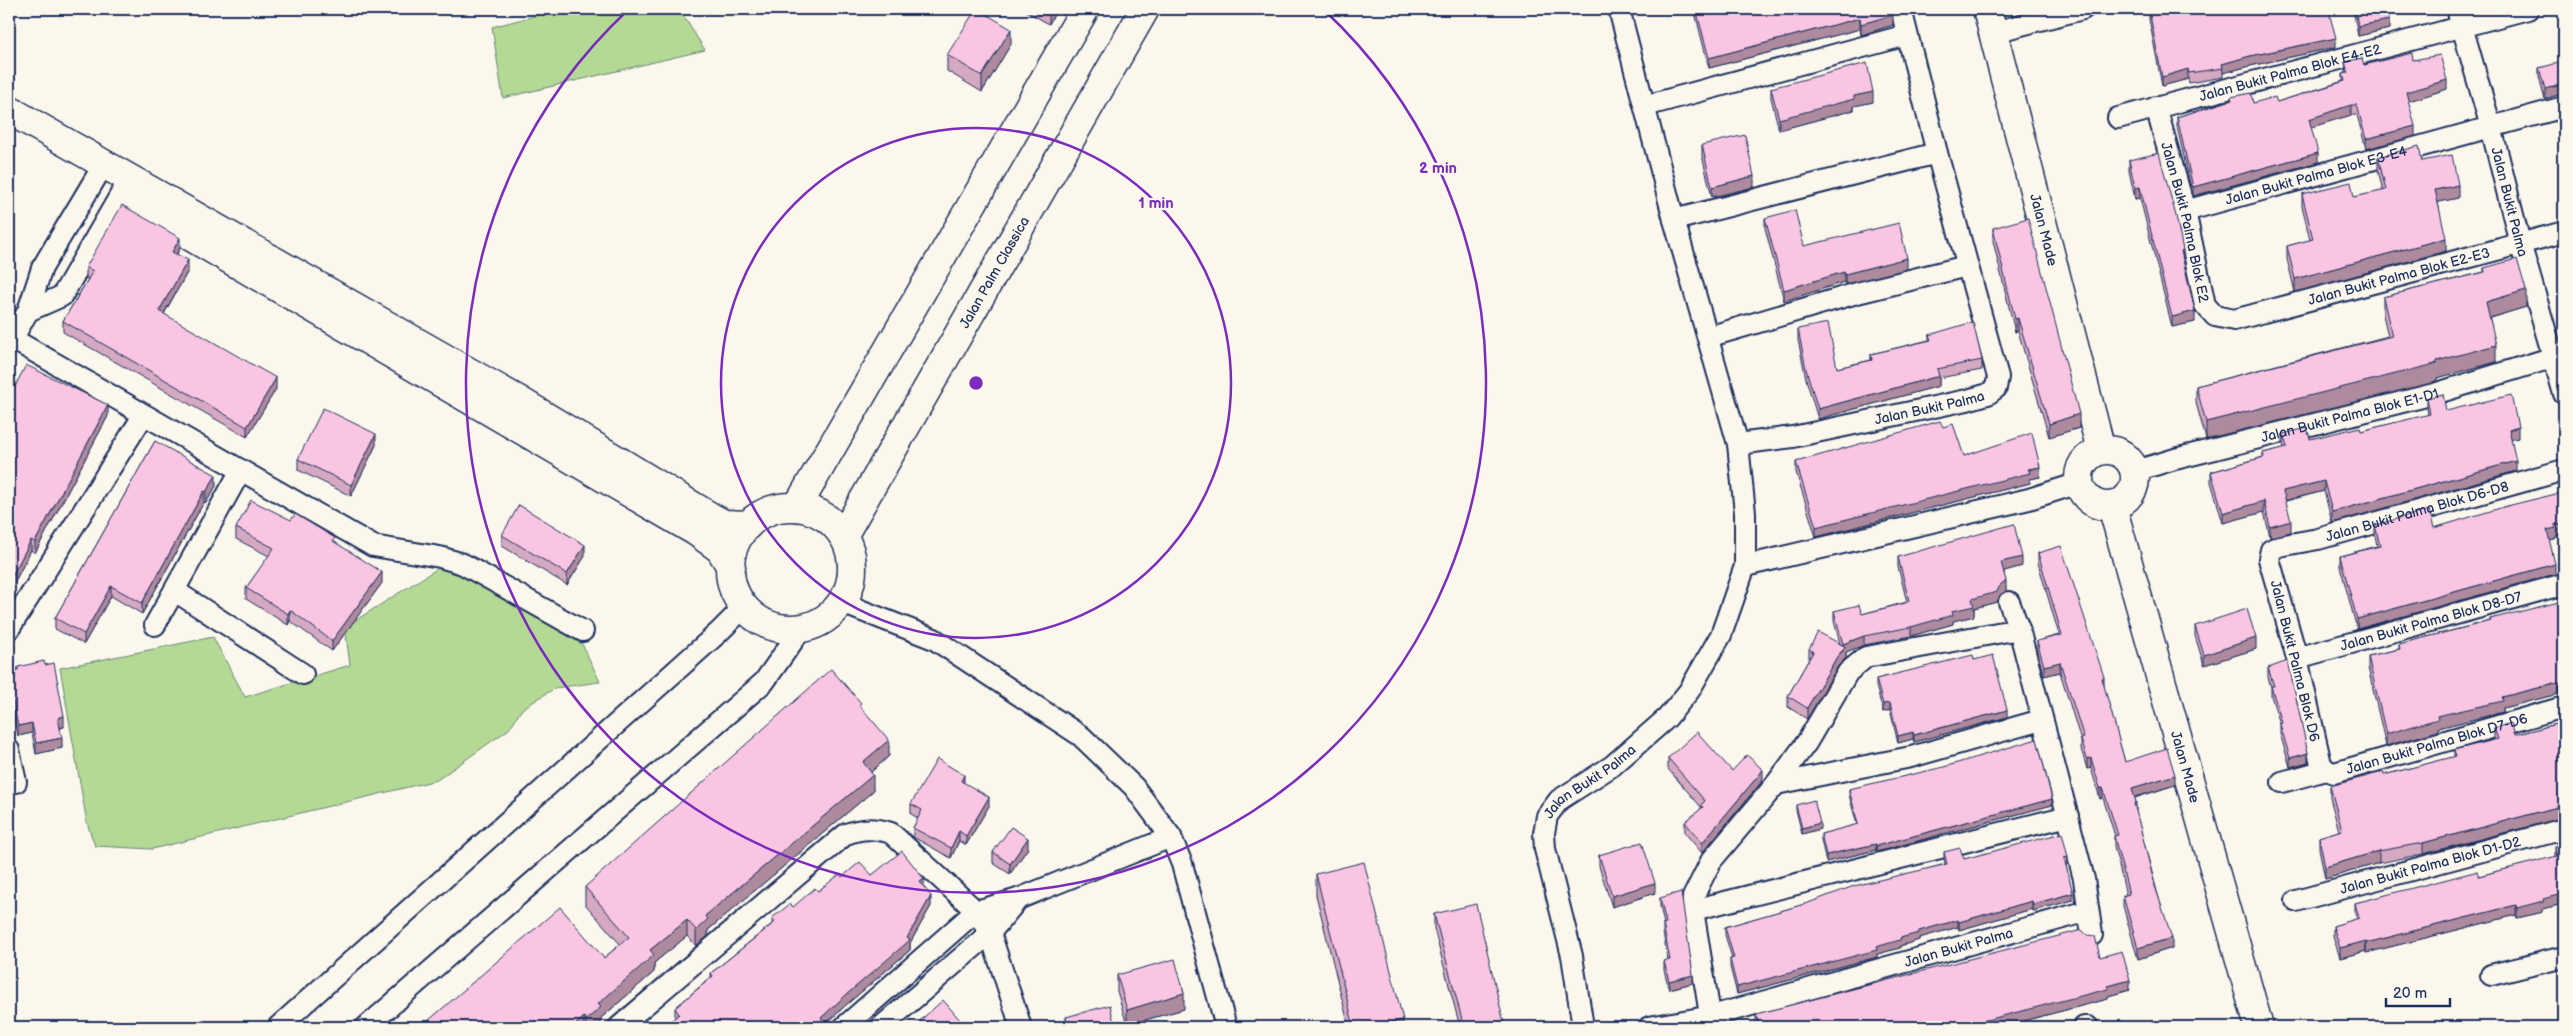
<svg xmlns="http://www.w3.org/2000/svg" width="2573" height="1036" font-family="'Balsamiq Sans',sans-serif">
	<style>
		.green { fill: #b4d994; stroke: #688479 }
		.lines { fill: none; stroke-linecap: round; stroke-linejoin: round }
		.street-casing { stroke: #1b2f5e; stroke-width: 24 }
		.secondary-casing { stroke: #1b2f5e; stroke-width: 31 }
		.street { stroke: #fbf7ec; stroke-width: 20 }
		.secondary { stroke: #fbf7ec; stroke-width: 28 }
		.wall { fill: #d6a9c2; stroke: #1b2f5e }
		.shaded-wall { fill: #ae8a9e; stroke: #1b2f5e }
		.building { fill: #f9c5e2; stroke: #1b2f5e }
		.ring { fill: none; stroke: #7b2cbf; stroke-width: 2.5 }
		.labels { text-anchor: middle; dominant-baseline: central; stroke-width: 4.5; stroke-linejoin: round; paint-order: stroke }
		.street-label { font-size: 14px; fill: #1b2f5e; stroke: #fbf7ec }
		.centre { fill: #7b2cbf; stroke: #fbf7ec; stroke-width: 2.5 }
		.ring-label { font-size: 15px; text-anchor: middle; font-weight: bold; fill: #7b2cbf; stroke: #fbf7ec; stroke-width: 4.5; stroke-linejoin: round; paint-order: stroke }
	</style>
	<rect width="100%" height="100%" fill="#fbf7ec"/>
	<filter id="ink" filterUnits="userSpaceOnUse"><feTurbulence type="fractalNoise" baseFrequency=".02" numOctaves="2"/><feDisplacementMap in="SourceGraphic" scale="10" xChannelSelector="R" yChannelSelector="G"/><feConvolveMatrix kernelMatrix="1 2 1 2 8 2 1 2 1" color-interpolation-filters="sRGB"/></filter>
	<g filter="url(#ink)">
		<!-- green -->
		<path class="green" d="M561 9H679L705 50 503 98 492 27Z
			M443 565 582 644 600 682 555 688 522 709 509 729 437 780 152 849 95 846 87 823 60 668 213 637 245 697 350 665 345 627Z"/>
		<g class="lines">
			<defs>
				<g id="street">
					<path id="s1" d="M2457 9 2491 127 2520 243 2564 394"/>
					<path d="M1994 32 2083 9"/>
					<path d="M1645 106 1907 35"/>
					<path id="s2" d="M2156 107 2185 211 2205 305 2215 316 2234 320 2564 232"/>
					<path id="s3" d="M2118 118 2528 9"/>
					<path id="s4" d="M2185 211 2564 107"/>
					<path d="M1674 220 1937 153"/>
					<path d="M28 311 62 296 129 180"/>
					<path d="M9 337 373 546 440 557 463 564 583 631"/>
					<path d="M1708 337 1857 293 1967 266"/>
					<path d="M9 345 28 311 42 268 104 164"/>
					<path id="s5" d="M1738 444 1793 437 1967 400 1988 394 1996 388 1998 377 1937 153 1901 9"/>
					<path id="s6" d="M2135 471 2175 459 2434 394 2564 354"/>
					<path d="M1745 566 2029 499 2079 483"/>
					<path d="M175 591 303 674"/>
					<path d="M2009 602 2019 629 2084 879 2092 935"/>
					<path d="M842 603 934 639 1081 736 1134 787 1171 837 1182 864 1226 1027"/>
					<path d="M155 625 241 470"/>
					<path d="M9 629 143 416"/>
					<path id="s7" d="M2297 658 2564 584"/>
					<path d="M9 750 16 782"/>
					<path id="s8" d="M2326 770 2321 764 2297 658 2269 559 2271 550 2279 546 2318 539 2564 470"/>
					<path id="s9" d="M2282 782 2326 770 2334 773 2564 707"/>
					<path d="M1776 784 1911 757 2041 720"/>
					<path id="s10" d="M2296 901 2564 829"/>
					<path d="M1693 910 2068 816"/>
					<path d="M2491 975 2564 957"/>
					<path d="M278 1027 718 633 744 607"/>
					<path d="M366 1027 764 682 802 628"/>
					<path d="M619 1027 846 834C863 828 874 828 891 833L976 911 990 933 1021 1027"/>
					<path d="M844 1027 976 911 1018 899 1171 837"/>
					<path d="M881 1027 990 933 1018 899"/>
					<path id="s11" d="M1583 1027 1572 956 1545 849 1544 833 1547 816 1559 800 1612 766 1667 718 1689 691 1721 635 1745 566V513L1738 444 1674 220 1619 9"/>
					<path id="s12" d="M1649 1027 1712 1016 2088 911"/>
					<path d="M1712 1027 1693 910V897L1711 861 1776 784 1807 742 1848 672 1866 657 2019 629"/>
					<path d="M2084 1027H2088"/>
				</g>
				<g id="secondary">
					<path id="s13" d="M1987 9 2101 450"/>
					<path d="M9 110 520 401 711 517 724 524 748 525"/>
					<path d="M128 200 695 531 720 549 731 567"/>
					<circle cx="2107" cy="478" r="28"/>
					<path id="s14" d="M2112 506 2259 1027"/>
					<path d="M797 507 1085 9"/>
					<circle cx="791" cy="568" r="61"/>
					<path id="s15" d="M843 536 1145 9"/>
				</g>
			</defs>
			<!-- street casing -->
			<use href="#street" class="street-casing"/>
			<!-- secondary casing -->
			<use href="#secondary" class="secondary-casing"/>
			<!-- street -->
			<use href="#street" class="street"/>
			<!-- secondary -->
			<use href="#secondary" class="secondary"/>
		</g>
		<!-- wall -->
		<path class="wall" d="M1022 9H1057L1049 24Z
			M1694 9H1891L1893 25 1861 35 1860 29 1709 68Z
			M2353 9H2387L2389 29 2358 36Z
			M2149 10 2336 47 2250 66 2223 73V77L2189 83 2188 79 2162 86 2149 19Z
			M1011 44 982 92 947 71V55Z
			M2413 60 2447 89 2408 101 2415 136 2366 149 2357 115H2351L2311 127 2318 162 2193 196 2177 127V117L2231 100V97L2253 103 2277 102 2343 81V74L2346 73 2345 62 2364 65Z
			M2564 63V93L2545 99 2539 77V68Z
			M1771 88 1873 102 1854 106V110L1779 130 1771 98Z
			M2564 133V155L2561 143V134Z
			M1702 145 1754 187 1712 197 1702 156Z
			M2378 157 2422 161 2458 198 2438 202 2446 251 2295 292 2287 259V246L2310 240 2302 206V194L2354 197 2383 191 2378 170Z
			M2129 160 2195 322 2172 327 2140 198 2135 199 2129 171Z
			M1765 218 1804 246 1907 269 1845 284 1844 282 1784 301 1765 228Z
			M1993 228 2079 428 2049 437 2018 331 2015 332 1993 241Z
			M180 248 177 254 188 271 164 314 276 389 247 437 63 332V321L88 279 86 278V267Z
			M2484 268 2526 307 2490 318 2496 362 2437 378V380L2431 383 2206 439 2196 403V386L2388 336 2383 315V297L2484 272Z
			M1798 329 1837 368 1871 360V354L1929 340V335L1982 360V370L1939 378V386L1818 419 1806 379 1798 340Z
			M9 398 108 416 35 553 31 550 9 593Z
			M2427 398 2446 411 2518 438 2511 439 2516 471 2332 523 2324 491 2286 501 2291 532 2270 537 2264 512 2223 523 2211 482V472L2263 457V453L2284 448 2283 444V434L2310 439 2361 431 2428 415 2427 408Z
			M1943 427 1964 456 2040 477 2030 479V483L1816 537 1796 472V462Z
			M155 441 216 486 206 503 204 502 142 614 111 596 84 644 55 629V618Z
			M376 445 351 496 298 470V459Z
			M2564 492V533L2556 536V538L2549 540 2555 574 2357 629 2340 566V556L2377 546 2375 535V525L2434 528Z
			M236 528 335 542 382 583 332 651 290 621 288 625 246 599V588L269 556 236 539Z
			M502 535 585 556 567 585 502 546Z
			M2038 553 2104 687 2125 762 2175 785 2135 798 2136 812 2172 948 2138 959 2123 906V896L2126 895 2114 846V836H2115L2103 798 2100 799 2091 768 2087 769 2081 749V741L2060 672 2044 676 2037 651V641L2059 635 2038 563Z
			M1898 557 2022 566 2004 571 2006 591 2000 595 1997 602 1974 608V616L1953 621V624L1911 636 1864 645 1846 652V658L1838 666 1807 719 1788 707V696L1809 659V649L1840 644 1834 621V611L1862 614 1907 602 1898 567Z
			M2564 607V695L2558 694 2503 708V712L2438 728V731L2386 746 2368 668V656L2399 649V644L2490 621V619Z
			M2195 626 2256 649 2204 665 2195 636Z
			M1974 660 2007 717 1914 742 1913 739 1898 743 1890 710 1883 712 1876 686V679Z
			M45 665 64 727 60 728 62 748 36 754 32 733 18 736 9 693V672L18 670V667Z
			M2268 668 2308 762 2290 767 2280 734V724L2271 696V687L2268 677Z
			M861 707 889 756 871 772 873 791 708 930V936L696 946 687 936 654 963V972L601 1018V1023L596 1027H421L604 958 620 944 585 904V887Z
			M2564 721V818H2561L2423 854 2379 863 2325 879 2319 848V837L2339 831 2330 798V786L2384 775 2454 757V750L2494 740V728L2515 735 2560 723Z
			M1668 758 1732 771 1763 780 1702 853 1685 833V822L1701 809V807L1668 769Z
			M964 783 989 806 966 845 959 841 951 858 913 837V828L918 818 911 814V804Z
			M1849 789 2052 805 1876 852V850L1826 862 1821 840V834L1857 825 1849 795Z
			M1796 805 1820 829 1802 834 1796 810Z
			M2564 845V902H2562V904L2543 909V912L2517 918 2516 915 2366 953V951L2340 958 2333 936V926L2357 919 2355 913V903L2479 876 2555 857V847Z
			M1028 848 1010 874 993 863V852Z
			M1944 852 1964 859 2068 864 2066 865 2073 900 2033 911 2032 909 1959 930 1958 927 1919 938V940L1900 946V948L1877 954V957L1737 994 1730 967V959L1732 958 1725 935V927L1945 864 1944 859Z
			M1599 855 1655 893 1612 907 1599 866Z
			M1316 874 1403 1027H1349L1316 895Z
			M872 875 924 887 931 906 910 943V950L846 1005 823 1027 675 1018V1008L711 977V973L772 924V918L793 907 818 891 842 877Z
			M1660 898 1693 983 1669 989 1664 970V961L1668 960 1663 933V924H1664L1660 907Z
			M1434 914 1505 1027H1460L1434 929Z
			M2100 957 2130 990 2108 996V999L2000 1027H1757L1756 1024V1014Z
			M1117 975 1184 1009 1127 1025 1117 991Z
			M1066 1017 1115 1027H1066Z"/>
		<!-- shaded-wall -->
		<path class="shaded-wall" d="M1050 9H1057L1049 24V10Z
			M1893 15V25L1861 35V24Z
			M1860 18V29L1709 68V58Z
			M2389 20V29L2358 36V26Z
			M1011 29V44L982 92V76Z
			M2336 38V47L2250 66 2223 73 2222 64 2250 56Z
			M2188 69V79L2162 86V77Z
			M2447 80V89L2406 102V92Z
			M2564 84V93L2545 99V89Z
			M1873 92V102L1854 106V110L1779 130V119L1854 96Z
			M2351 105V115L2309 128V119Z
			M2415 126V136L2366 149V139Z
			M2318 153V162L2193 196V187Z
			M1754 176V187L1712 197V187Z
			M2458 185V198L2435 203V190Z
			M2140 187V198L2135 199V188Z
			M180 238V248L172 263V252Z
			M2446 238V251L2295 292V279Z
			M2183 250V261L2181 251Z
			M1907 258V269L1845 284V274Z
			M188 260V271L159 322V311Z
			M1844 272V282L1784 301V290Z
			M2526 290V307L2486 319V302Z
			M2195 311V322L2172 327V317Z
			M2018 318V331L2015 332V319Z
			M2496 345V362L2437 378V380L2431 383 2206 439V422Z
			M1939 376V386L1818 419V409Z
			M276 378V389L247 437V427Z
			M108 405V416L35 553V542Z
			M2079 414V428L2049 437V424Z
			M2518 427V438L2509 440V430Z
			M376 434V445L351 496V485Z
			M2516 461V471L2332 523V512Z
			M2040 467V477L2030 479V483L1816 537V527Z
			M216 475V486L206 503V492Z
			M2324 481V491L2283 501V491Z
			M204 491V502L142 614V603Z
			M2264 501V512L2223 523V513Z
			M2291 521V532L2270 537V527Z
			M2564 523V533L2556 536V538L2547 541V530L2555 525Z
			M31 540V550L9 593V582Z
			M585 545V556L567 585V574Z
			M2022 557V566L2001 572V562Z
			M2555 564V574L2357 629V619Z
			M382 572V583L332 651V641Z
			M2006 581V591L2000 595 1997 602 1974 608V616L1953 621V624L1911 636V627L1952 611 1972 599Z
			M111 586V596L84 644V634Z
			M290 610V621L288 625V614Z
			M1864 636V645L1846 652V658L1838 666 1807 719V708L1838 655 1843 651V644Z
			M2256 638V649L2204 665V655Z
			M2060 662V672L2044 676V666Z
			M2104 677V687L2102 678Z
			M2558 683V694L2503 708V712L2438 728V731L2386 746V734L2437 716 2502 697Z
			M1890 703V710L1883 712V704Z
			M2007 710V717L1914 742V735Z
			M64 716V727L58 728V718Z
			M32 723V733L18 736V726Z
			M1913 732V739L1898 743V736Z
			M62 738V748L36 754V743Z
			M889 740V756L863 779V762Z
			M2308 753V762L2290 767V758Z
			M2091 758V768L2087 769V759Z
			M1763 770V780L1702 853V843Z
			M873 775V791L708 930V936L696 946V930L705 916Z
			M964 775V785L961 781Z
			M2175 775V785L2132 798V788Z
			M2100 788H2103V798L2100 799Z
			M989 797V806L966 845V836Z
			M2052 799V805L1876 852V846Z
			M2136 802V812L2134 813V803Z
			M2561 806V818L2423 854V843Z
			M1820 823V829L1802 834V828Z
			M959 831V841L951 858V848Z
			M1028 838V848L1010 874V864Z
			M1876 844V850L1826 862V855Z
			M2379 851V863L2325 879V867Z
			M2068 857V864L2064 865V858Z
			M924 879V889L920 882Z
			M1655 883V893L1612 907V896Z
			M2564 891V902H2562V904L2543 909V912L2517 918V908Z
			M2073 893V900L2033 911V904Z
			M931 896V906L910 943V950L846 1005 823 1027H815L821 1018 907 938Z
			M2032 901V909L1959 930V922Z
			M2516 905V915L2366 953V943Z
			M687 920V936L654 963V972L601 1018V1023L596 1027H586V1020L598 1004 650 950Z
			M1958 920V927L1919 938V940L1900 946V948L1877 954V957L1737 994V987L1876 947 1919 931Z
			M2172 938V948L2138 959V948Z
			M2366 941V951L2340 958V948Z
			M1693 975V983L1669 989V981Z
			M2130 980V990L2108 996V999L2000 1027H1959Z
			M1184 993V1009L1127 1025V1010Z
			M584 1017V1027H573Z
			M1403 1020V1027H1386V1024Z"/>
		<!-- building -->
		<path class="building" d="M976 9H978L1011 29 982 76 947 55Z
			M1696 9H1891L1893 15 1861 24 1860 18 1709 58Z
			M2156 9H2328L2336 38 2250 56 2222 64 2223 68 2189 73 2188 69 2162 77 2149 10Z
			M2355 9H2387L2389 20 2358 26Z
			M2412 53 2413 60 2440 55 2447 80 2406 92 2415 126 2366 139 2357 105H2351L2309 119 2318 153 2193 187 2177 117 2232 100 2231 97 2251 93 2253 103 2275 97 2277 102 2345 81 2343 74 2348 73 2345 62 2362 58 2364 65Z
			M2562 62V63H2564V84L2545 89 2539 68Z
			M1867 63 1873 92 1854 96V99L1779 119 1771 88Z
			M2564 133V146L2561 134Z
			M1745 135 1754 176 1712 187 1702 145Z
			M2419 146 2422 161 2452 155 2458 185 2435 190 2446 238 2295 279 2287 246 2313 239 2302 194 2351 182 2354 197 2386 190 2378 157Z
			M2159 153 2176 216 2183 250 2181 251 2195 311 2172 317 2140 187 2135 188 2129 160Z
			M122 205 180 238 172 252 188 260 159 311 276 378 247 427 63 321 93 271 86 267Z
			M1795 210 1804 246 1899 223 1907 258 1845 274 1844 272 1784 290 1765 218Z
			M2028 218 2079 414 2049 424 2018 318 2015 319 1993 228Z
			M2517 259 2526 290 2486 302 2496 345 2437 361V363L2431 365 2206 422 2196 386 2392 336 2383 297 2485 272 2484 268Z
			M1973 322 1982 360 1937 369 1939 376 1818 409 1806 369 1798 329 1828 323 1837 368 1872 360 1871 354 1931 340 1929 335Z
			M26 365 108 405 35 542 31 540 9 582V398Z
			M2443 394 2446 411 2511 395 2518 427 2509 430 2516 461 2332 512 2324 481 2283 491 2291 521 2270 527 2264 501 2223 513 2211 472 2264 457 2263 453 2287 447 2283 434 2307 428 2310 439 2360 427 2361 431 2430 414 2427 398Z
			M323 408 376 434 351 485 298 459Z
			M1940 421 1943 427 1953 424 1964 456 2032 433 2040 467 2028 469 2030 473 1816 527 1796 462Z
			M155 441 216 475 206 492 204 491 142 603 111 586 84 634 55 618Z
			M2564 492V523L2555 525 2556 528 2547 530 2555 564 2357 619 2340 556 2380 546 2375 525 2429 510 2434 528 2507 506Z
			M251 500 291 520 295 514 335 538 333 541 382 572 332 641 290 610 288 614 246 588 274 548 236 528Z
			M519 505 585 545 567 574 502 535Z
			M2014 524 2022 557 2001 562 2006 581 2000 585 1997 592 1972 599 1974 606 1952 611 1953 615 1911 627 1864 636 1843 644 1834 611 1859 605 1862 614 1905 603 1909 601 1898 557Z
			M2061 546 2104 677 2102 678 2125 762 2167 748 2175 775 2132 788 2136 802 2134 803 2155 886 2172 938 2138 948 2123 896 2129 894 2114 836 2118 835 2103 788H2100L2091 758 2087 759 2081 739 2084 738 2060 662 2044 666 2037 641 2062 635 2038 553Z
			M2563 601 2564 607V684L2558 683 2502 697 2503 701 2437 716 2438 719 2386 734 2368 656 2400 649 2399 644 2491 621 2490 619Z
			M2247 609 2256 638 2204 655 2195 626Z
			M1818 632 1846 647 1838 655 1807 708 1788 696 1813 652 1809 649Z
			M1973 655 1974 660 1993 655 2007 710 1914 735 1913 732 1898 736 1890 703 1883 704 1876 679Z
			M44 661 45 665 54 663 64 716 58 718 62 738 36 743 32 723 18 726 9 682V672L18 670V667Z
			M2288 661 2308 753 2290 758 2280 724 2282 723 2271 686H2274L2268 668Z
			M831 669 861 703 859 705 889 740 863 762 873 775 705 916 708 919 696 930 687 920 650 950 654 955 598 1004 601 1007 586 1020 584 1017 573 1027H421L560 907 604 958 629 937 585 887Z
			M2564 721V807L2561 806 2423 843 2379 851 2325 867 2319 837 2342 830 2330 786 2383 772 2384 775 2456 756 2454 750 2498 739 2494 728 2511 723 2515 735 2560 723Z
			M1697 732 1732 771 1747 755 1763 770 1702 843 1685 822 1703 807 1701 805 1705 801 1668 758Z
			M2037 739 2052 799 1876 846V844L1826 855 1821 834 1858 824 1849 789 1944 767Z
			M937 759 964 775 961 781 989 797 966 836 959 831 951 848 913 828 922 810 911 804Z
			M1814 800 1820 823 1802 828 1796 805Z
			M1011 827 1028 838 1010 864 993 852Z
			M2062 833 2068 857 2064 858 2073 893 2033 904 2032 901 1959 922 1958 920 1919 931V933L1900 938V940L1876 947 1877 950 1737 987 1730 959 1734 958 1725 927 1808 903 1854 886 1947 864 1944 852 1960 848 1964 859Z
			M1642 842 1655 883 1612 896 1599 855Z
			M2564 845V891L2562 892V894L2543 899V901L2517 908 2516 905 2366 943V941L2340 948 2333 926 2359 918 2355 903 2478 871 2479 876 2557 856 2555 847Z
			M902 851 924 879 920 882 931 896 907 938 910 940 846 995 821 1018 823 1020 815 1027H663L679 1014 675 1008 713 976 711 973 775 922 772 918 790 904 793 907 815 888 818 891 840 874 842 877 860 862 872 875Z
			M1364 862 1403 1020 1386 1024 1387 1027H1354L1316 874Z
			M1681 892 1693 975 1669 981 1664 961 1670 960 1663 924 1666 923 1660 898Z
			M1476 904 1505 1027H1464L1434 914Z
			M2082 930 2087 935 2095 936 2100 957 2122 951 2130 980 2108 986V989L1959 1027H1760L1756 1014Z
			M1175 959 1184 993 1127 1010 1117 975Z
			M943 1000 966 1027H913Z
			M1110 1005 1115 1027H1068L1066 1017Z"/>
	</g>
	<!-- distance rings -->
	<g class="ring">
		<circle cx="976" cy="383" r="255"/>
		<path d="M1324 10A510 510 0 1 1 628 10"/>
	</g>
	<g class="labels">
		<!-- street labels -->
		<g class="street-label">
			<text stroke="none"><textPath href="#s3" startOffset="178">Jalan Bukit Palma Blok E4-E2</textPath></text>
			<text stroke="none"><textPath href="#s4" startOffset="136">Jalan Bukit Palma Blok E3-E4</textPath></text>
			<text stroke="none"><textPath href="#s1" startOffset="200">Jalan Bukit Palma</textPath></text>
			<text stroke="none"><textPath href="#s2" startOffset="119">Jalan Bukit Palma Blok E2</textPath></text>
			<text stroke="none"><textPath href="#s13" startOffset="228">Jalan Made</textPath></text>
			<text stroke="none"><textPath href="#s15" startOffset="304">Jalan Palm Classica</textPath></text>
			<text stroke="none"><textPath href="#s2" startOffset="409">Jalan Bukit Palma Blok E2-E3</textPath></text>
			<text stroke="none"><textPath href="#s5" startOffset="195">Jalan Bukit Palma</textPath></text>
			<text stroke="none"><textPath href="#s6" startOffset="222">Jalan Bukit Palma Blok E1-D1</textPath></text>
			<text stroke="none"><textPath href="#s8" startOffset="380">Jalan Bukit Palma Blok D6-D8</textPath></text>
			<text stroke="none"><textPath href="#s7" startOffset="139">Jalan Bukit Palma Blok D8-D7</textPath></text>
			<text transform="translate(2295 661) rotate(76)">Jalan Bukit Palma Blok D6</text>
			<text stroke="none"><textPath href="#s9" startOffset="161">Jalan Bukit Palma Blok D7-D6</textPath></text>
			<text stroke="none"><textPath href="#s14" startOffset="271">Jalan Made</textPath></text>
			<text stroke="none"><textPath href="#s11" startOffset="271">Jalan Bukit Palma</textPath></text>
			<text stroke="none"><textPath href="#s10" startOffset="139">Jalan Bukit Palma Blok D1-D2</textPath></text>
			<text stroke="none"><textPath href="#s12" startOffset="320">Jalan Bukit Palma</textPath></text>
		</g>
	</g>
	<circle cx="976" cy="383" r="8" class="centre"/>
	<g class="ring-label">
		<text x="1438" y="173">2 min</text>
		<text x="1156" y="208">1 min</text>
	</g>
	<!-- margin -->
	<rect width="2573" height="1036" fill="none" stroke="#fbf7ec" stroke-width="30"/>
	<rect x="15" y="15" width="2543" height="1006" fill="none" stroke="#1b2f5e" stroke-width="2" filter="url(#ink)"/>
	<!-- scale -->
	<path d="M2386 998v8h64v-8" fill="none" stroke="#1b2f5e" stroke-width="2.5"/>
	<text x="2393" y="998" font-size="15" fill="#1b2f5e" stroke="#fbf7ec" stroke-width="4" paint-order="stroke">20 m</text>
</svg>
